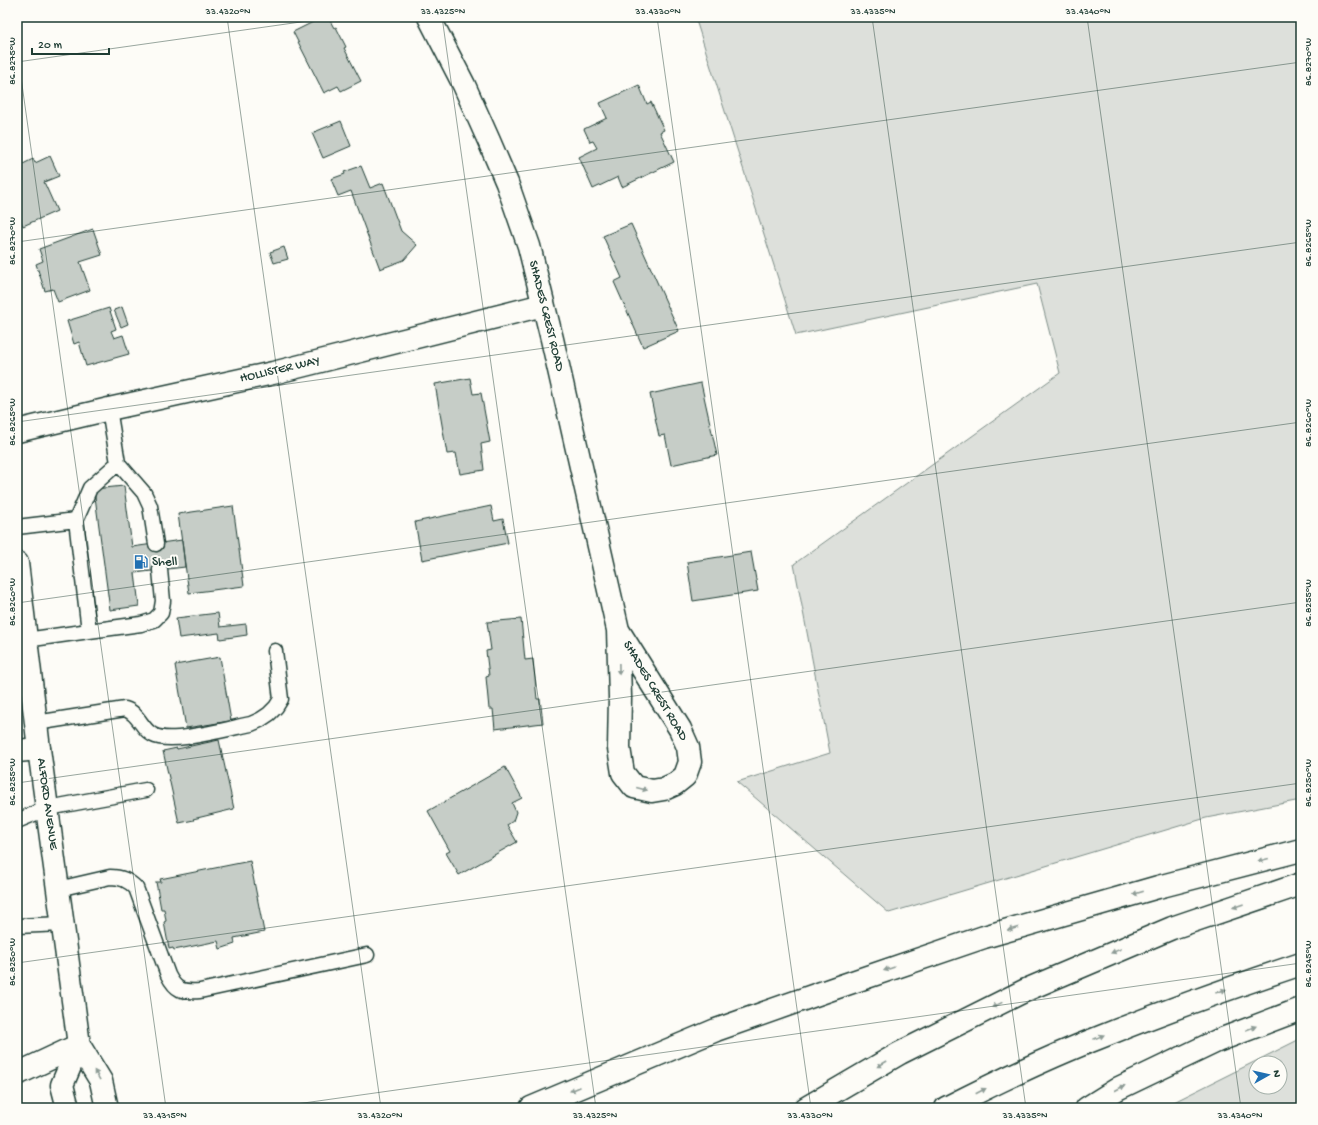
<svg xmlns="http://www.w3.org/2000/svg" width="1318" height="1125" font-family="'Gochi Hand',sans-serif">
	<style>
		.green { fill: #dde0db; stroke: #7e8e88; fill-rule: evenodd }
		.building { fill: #c6cdc7; stroke: #1f3d34 }
		.lines { fill: none; stroke-linecap: round; stroke-linejoin: round }
		.service-casing { stroke: #1f3d34; stroke-width: 17 }
		.minor-casing { stroke: #1f3d34; stroke-width: 25 }
		.tertiary-casing { stroke: #1f3d34; stroke-width: 25 }
		.motorway-casing { stroke: #1f3d34; stroke-width: 25 }
		.service { stroke: #fdfcf7; stroke-width: 14 }
		.minor { stroke: #fdfcf7; stroke-width: 22 }
		.tertiary { stroke: #fdfcf7; stroke-width: 22 }
		.motorway { stroke: #fdfcf7; stroke-width: 22 }
		.oneway { fill: #8e9c96 }
		.ticks { fill: none; stroke: #1f3d34; stroke-width: 1; stroke-opacity: 0.45 }
		.labels { text-anchor: middle; dominant-baseline: central; stroke-width: 4; stroke-linejoin: round; paint-order: stroke }
		.street-label { font-size: 13px; fill: #1f3d34; stroke: #fdfcf7 }
		.poi-label { font-size: 13px; fill: #1f3d34; stroke: #fdfcf7; text-anchor: start }
		.neatline { fill: none; stroke: #1f3d34; stroke-width: 1.5 }
		.ticks-label { font-size: 10px; text-anchor: middle; fill: #1f3d34 }
	</style>
	<rect width="100%" height="100%" fill="#fdfcf7"/>
	<filter id="ink" filterUnits="userSpaceOnUse"><feTurbulence type="fractalNoise" baseFrequency=".025" numOctaves="2"/><feDisplacementMap in="SourceGraphic" scale="8" xChannelSelector="R" yChannelSelector="G"/><feConvolveMatrix kernelMatrix="1 2 1 2 8 2 1 2 1" color-interpolation-filters="sRGB"/></filter>
	<g filter="url(#ink)">
		<!-- green -->
		<path class="green" d="M695 17H1301V800L1206 818 889 913 737 782 830 753 794 564 1060 373 1037 284 796 335Z
			M1301 1039V1108H1162L1298 1040ZM1256 1063H1280V1087H1256Z"/>
		<!-- building -->
		<path class="building" d="M323 17H328L334 28 336 27 346 47 344 48 361 81 341 91 338 86 324 93 293 32Z
			M639 85 647 104 651 102 664 130 660 132 674 162 622 187 618 177 593 189 579 157 597 148 593 141 590 142 584 129 607 118 600 103Z
			M341 121 351 146 323 158 312 133Z
			M50 156 59 176 44 182 57 211 23 226 17 213V167L33 159 35 163Z
			M361 166 370 188 383 183 401 231 417 245 404 260 380 269 351 191 338 196 331 179 345 174 344 172Z
			M631 224 679 331 643 347 614 282 622 278 603 236Z
			M93 229 102 255 80 262 90 290 58 302 53 289 45 291 36 264 43 261 39 249Z
			M284 247 288 259 274 263 270 252Z
			M122 307 128 324 121 327 114 310Z
			M109 308 116 329 111 331 114 338 123 335 129 354 86 366 79 342 74 344 67 321Z
			M470 378 473 394 481 393 490 442 481 444 484 470 460 474 456 453 447 454 435 384Z
			M701 383 717 455 671 465 665 435 659 436 650 394Z
			M124 486 132 547 182 540 185 567 135 573 139 606 110 610 94 489Z
			M233 506 244 586 189 593 178 514Z
			M491 506 494 521 503 519 508 543 422 560 415 522Z
			M751 552 758 591 693 601 687 562Z
			M218 613 220 627 246 624 247 635 220 639 219 633 179 638 176 618Z
			M521 619 525 660 533 659 537 699H540L543 723 495 729 493 709H489L486 677 489 676 486 651 491 650 487 622Z
			M220 657 231 721 186 728 175 665Z
			M219 740 234 809 193 819 194 820 179 823 163 751 177 748V749Z
			M505 767 522 798 512 803 516 812 513 821 507 825 517 842 459 875 446 853 450 851 428 811Z
			M250 861 264 932 234 938 235 944 220 949 218 941 174 950 173 948 169 949 164 922 166 921 164 909H161L156 882H161L160 879Z"/>
		<g class="lines">
			<defs>
				<path id="service" d="M118 463 144 493 150 506 156 544
					M17 527 76 520 90 488 118 463 109 409
					M89 631 141 624 154 620 161 613 163 601 160 570
					M26 640 89 631 76 520
					M36 723 125 709C139 713 141 729 153 735 171 745 230 728 251 724L260 720 269 714 276 707 281 699 275 651
					M17 821 48 808 146 790
					M58 889 110 877C121 877 128 880 136 888L168 975C176 991 182 992 200 991L367 955
					M17 926 63 924"/>
				<path id="minor" d="M17 431 109 409 273 373 543 305
					M17 751 39 749
					M17 1074 79 1045"/>
				<path id="tertiary" d="M429 17 464 85 489 141 507 183 529 246 552 339 618 630 620 697 619 748 623 773 634 787 652 791 664 789 675 784 685 776 690 762 688 747 680 729 618 630
					M17 563 39 749 79 1045 101 1081 107 1108
					M68 1108 62 1085 79 1045"/>
				<path id="motorway" d="M531 1108 716 1030 835 988 984 937 1158 887 1301 850
					M806 1108 900 1053 1026 990 1172 928 1301 884
					M946 1108C995 1083 1046 1058 1098 1038 1165 1011 1232 987 1301 964
					M1087 1108 1119 1088 1217 1041 1301 1009"/>
			</defs>
			<!-- service casing -->
			<use href="#service" class="service-casing"/>
			<!-- minor casing -->
			<use href="#minor" class="minor-casing"/>
			<!-- tertiary casing -->
			<use href="#tertiary" class="tertiary-casing"/>
			<!-- motorway casing -->
			<use href="#motorway" class="motorway-casing"/>
			<!-- service -->
			<use href="#service" class="service"/>
			<!-- minor -->
			<use href="#minor" class="minor"/>
			<!-- tertiary -->
			<use href="#tertiary" class="tertiary"/>
			<!-- motorway -->
			<use href="#motorway" class="motorway"/>
		</g>
		<!-- one-way arrows -->
		<defs><path id="oneway-solid" d="M-6-.8H1V-3.2L6.5 0L1 3.2V.8H-6Z"/></defs>
		<g class="oneway">
			<use href="#oneway-solid" transform="translate(619 669) rotate(89)"/>
			<use href="#oneway-solid" transform="translate(642 789) rotate(14)"/>
			<use href="#oneway-solid" transform="translate(1263 860) rotate(166)"/>
			<use href="#oneway-solid" transform="translate(1138 893) rotate(164)"/>
			<use href="#oneway-solid" transform="translate(1238 906) rotate(161)"/>
			<use href="#oneway-solid" transform="translate(1013 929) rotate(164)"/>
			<use href="#oneway-solid" transform="translate(1116 951) rotate(158)"/>
			<use href="#oneway-solid" transform="translate(889 969) rotate(161)"/>
			<use href="#oneway-solid" transform="translate(1221 991) rotate(-19)"/>
			<use href="#oneway-solid" transform="translate(997 1005) rotate(154)"/>
			<use href="#oneway-solid" transform="translate(1251 1028) rotate(-21)"/>
			<use href="#oneway-solid" transform="translate(1099 1037) rotate(-22)"/>
			<use href="#oneway-solid" transform="translate(882 1064) rotate(150)"/>
			<use href="#oneway-solid" transform="translate(97 1075) rotate(-121)"/>
			<use href="#oneway-solid" transform="translate(1120 1088) rotate(-28)"/>
			<use href="#oneway-solid" transform="translate(575 1089) rotate(157)"/>
			<use href="#oneway-solid" transform="translate(981 1091) rotate(-27)"/>
		</g>
	</g>
	<!-- ticks -->
	<path class="ticks" d="M227 17 381 1108M442 17 596 1108M657 17 811 1108M872 17 1026 1108M1087 17 1241 1108M17 49 166 1108M17 62 336 17M17 242 1301 62M17 422 1301 242M17 603 1301 422M17 783 1301 602M17 963 1301 783M268 1108 1301 963"/>
	<!-- icons -->
	<defs>
		<symbol id="fuel-bare" viewBox="-9 -9 18 18"><path d="M-5.5-6h7V0h2V4h1.3V-2.5L3-4.5l.8-.8L6-3V5H2.5V1h-1V6h-7ZM-4.2-4.7v3.2H.2V-4.7Z" fill="#1f6fb2" stroke="#fdfcf7" stroke-width="2.5" paint-order="stroke"/></symbol>
	</defs>
	<g fill-rule="evenodd">
		<use href="#fuel-bare" x="131" y="552" width="20" height="20"/>
	</g>
	<g class="labels">
		<!-- street labels -->
		<g class="street-label">
			<text transform="translate(546 316) rotate(76)">SHADES CREST ROAD</text>
			<text transform="translate(280 370) rotate(-13)">HOLLISTER WAY</text>
			<text transform="translate(655 691) rotate(59)">SHADES CREST ROAD</text>
			<text transform="translate(47 804) rotate(82)">ALFORD AVENUE</text>
		</g>
		<!-- poi labels -->
		<g class="poi-label">
			<text x="152" y="562">Shell</text>
		</g>
	</g>
	<!-- margin -->
	<rect width="1318" height="1125" fill="none" stroke="#fdfcf7" stroke-width="44"/>
	<!-- north arrow -->
	<g transform="translate(1268 1075) rotate(82)"><circle r="19" fill="#fdfcf7" stroke="#a4b0a9"/>
	<path d="M0-3L7 15L0 10L-7 15Z" fill="#1f6fb2"/>
	<text y="-6" font-size="11" font-weight="bold" text-anchor="middle" fill="#1f3d34">N</text>
	</g>
	<!-- scale -->
	<path d="M32 48v6h77v-6" fill="none" stroke="#1f3d34" stroke-width="2"/>
	<text x="38" y="48" font-size="12" fill="#1f3d34" stroke="#fdfcf7" stroke-width="3" paint-order="stroke">20 m</text>
	<rect x="22" y="22" width="1274" height="1081" class="neatline"/>
	<g class="ticks-label">
		<text x="228" y="14">33.4320°N</text>
		<text x="443" y="14">33.4325°N</text>
		<text x="658" y="14">33.4330°N</text>
		<text x="873" y="14">33.4335°N</text>
		<text x="1088" y="14">33.4340°N</text>
		<text transform="translate(11 61) rotate(-90)" y="4">86.8275°W</text>
		<text transform="translate(1307 62) rotate(-90)" y="4">86.8270°W</text>
		<text transform="translate(11 241) rotate(-90)" y="4">86.8270°W</text>
		<text transform="translate(1307 243) rotate(-90)" y="4">86.8265°W</text>
		<text transform="translate(11 422) rotate(-90)" y="4">86.8265°W</text>
		<text transform="translate(1307 423) rotate(-90)" y="4">86.8260°W</text>
		<text transform="translate(11 602) rotate(-90)" y="4">86.8260°W</text>
		<text transform="translate(1307 603) rotate(-90)" y="4">86.8255°W</text>
		<text transform="translate(11 782) rotate(-90)" y="4">86.8255°W</text>
		<text transform="translate(1307 783) rotate(-90)" y="4">86.8250°W</text>
		<text transform="translate(11 962) rotate(-90)" y="4">86.8250°W</text>
		<text transform="translate(1307 964) rotate(-90)" y="4">86.8245°W</text>
		<text x="165" y="1118">33.4315°N</text>
		<text x="380" y="1118">33.4320°N</text>
		<text x="595" y="1118">33.4325°N</text>
		<text x="810" y="1118">33.4330°N</text>
		<text x="1025" y="1118">33.4335°N</text>
		<text x="1240" y="1118">33.4340°N</text>
	</g>
</svg>
